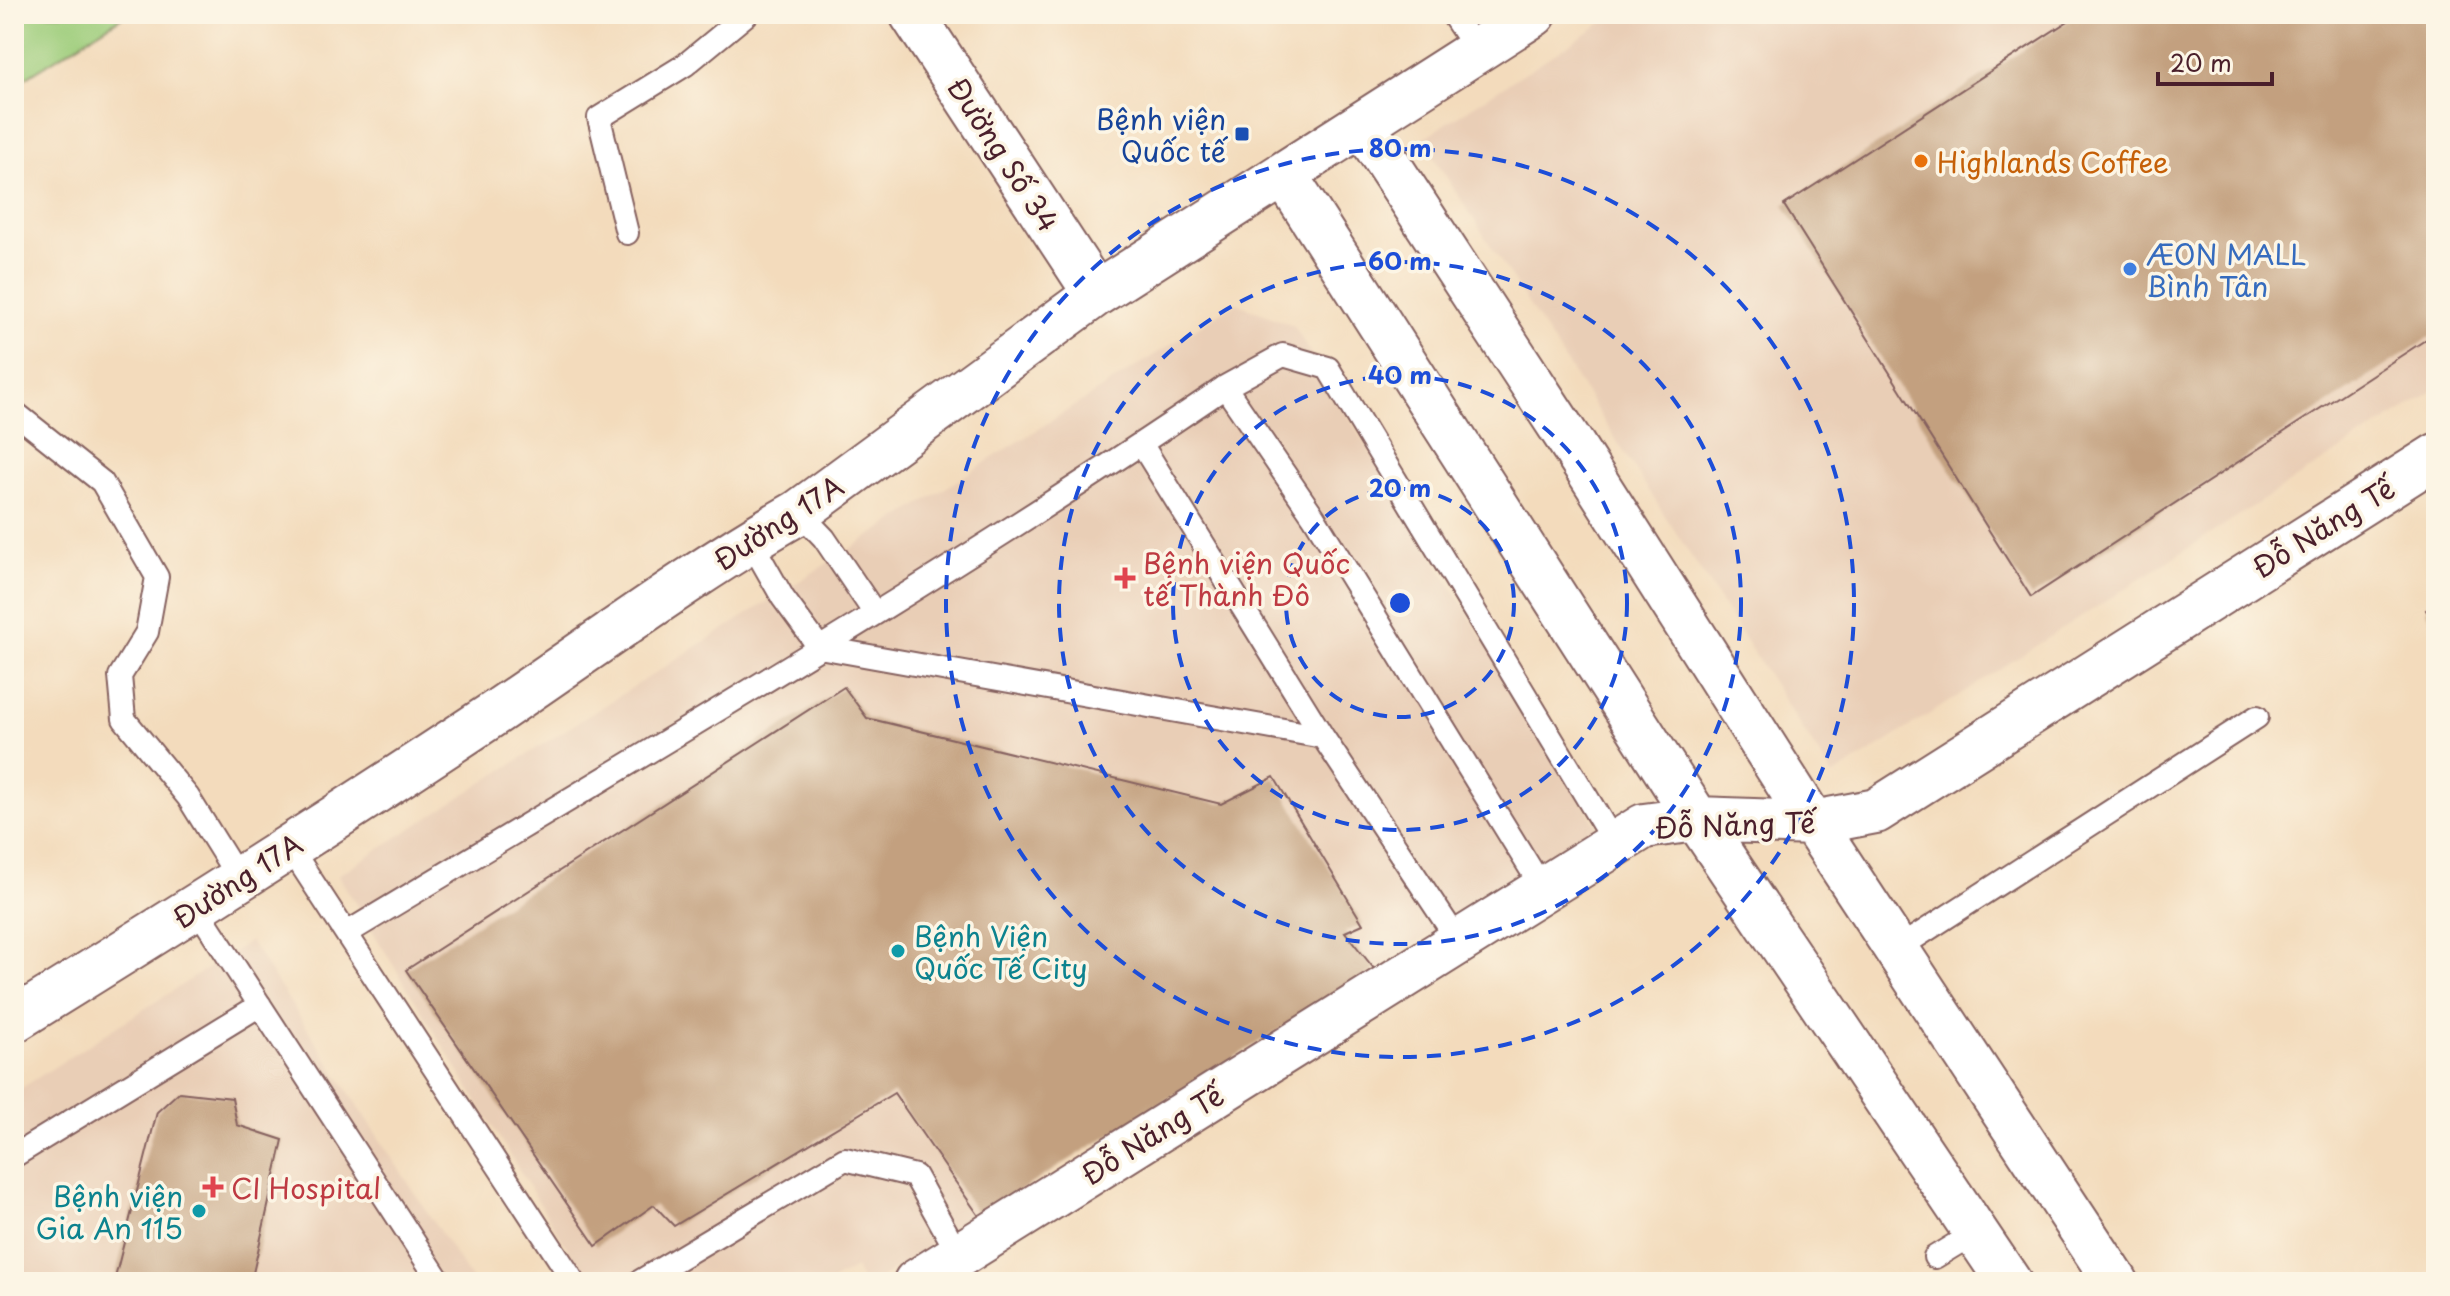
<svg xmlns="http://www.w3.org/2000/svg" width="2450" height="1296" font-family="'Playpen Sans',sans-serif">
	<style>
		.built { fill: #e9ceb6 }
		.green { fill: #9ecd7c; stroke: #747654; stroke-width: 2 }
		.building { fill: #c3a07f }
		.lines { fill: none; stroke-linecap: round; stroke-linejoin: round }
		.service-casing { stroke: #85615e; stroke-width: 26 }
		.minor-casing { stroke: #85615e; stroke-width: 48 }
		.service { stroke: #fff; stroke-width: 22 }
		.minor { stroke: #fff; stroke-width: 44 }
		.ring { fill: none; stroke: #1d4ed8; stroke-width: 4; stroke-dasharray: 14 10 }
		.transit-dot { fill: #1a4fb4; stroke: #fcf5e5; stroke-width: 3 }
		.food-dot { fill: #e8710a; stroke: #fcf5e5; stroke-width: 3 }
		.shop-dot { fill: #3f7fe0; stroke: #fcf5e5; stroke-width: 3 }
		.health-dot { fill: #e0444e; stroke: #fcf5e5; stroke-width: 3 }
		.culture-dot { fill: #0f9aa8; stroke: #fcf5e5; stroke-width: 3 }
		.labels { text-anchor: middle; dominant-baseline: central; stroke-width: 7; stroke-linejoin: round; paint-order: stroke }
		.transit-label { font-size: 28px; fill: #164399; stroke: #fcf5e5; text-anchor: end }
		.street-label { font-size: 28px; fill: #4a1f2b; stroke: #fcf5e5 }
		.food-label { font-size: 28px; fill: #c56008; stroke: #fcf5e5; text-anchor: start }
		.shop-label { font-size: 28px; fill: #366cbe; stroke: #fcf5e5; text-anchor: start }
		.health-label { font-size: 28px; fill: #be3a42; stroke: #fcf5e5; text-anchor: start }
		.culture-label { font-size: 28px; fill: #0d838f; stroke: #fcf5e5; text-anchor: start }
		.centre { fill: #1d4ed8; stroke: #fcf5e5; stroke-width: 4 }
		.ring-label { font-size: 24px; text-anchor: middle; font-weight: bold; fill: #1d4ed8; stroke: #fcf5e5; stroke-width: 7; stroke-linejoin: round; paint-order: stroke }
	</style>
	<rect width="100%" height="100%" fill="#fcf5e5"/>
	<filter id="ink" filterUnits="userSpaceOnUse"><feTurbulence type="fractalNoise" baseFrequency=".0125" numOctaves="2"/><feDisplacementMap in="SourceGraphic" scale="16" xChannelSelector="R" yChannelSelector="G"/><feConvolveMatrix kernelMatrix="1 2 1 2 8 2 1 2 1" color-interpolation-filters="sRGB"/></filter>
	<filter id="wash" filterUnits="userSpaceOnUse"><feTurbulence type="fractalNoise" baseFrequency=".006" numOctaves="4" result="noise"/><feDisplacementMap in="SourceGraphic" scale="32" xChannelSelector="R" yChannelSelector="G"/><feGaussianBlur stdDeviation="1.8" result="paint"/><feColorMatrix in="noise" values="0 0 0 0 0 0 0 0 0 0 0 0 0 0 0 0 0 1.4 0 .05"/><feComposite in="paint" operator="in"/></filter>
	<g filter="url(#wash)">
		<rect width="100%" height="100%" fill="#f3dbbc"/>
		<!-- built -->
		<path class="built" d="M1616 14H2436V389L1833 776 1422 139Z
			M1236 303 1294 326 1599 830 874 1282H862L855 1268 830 1282H588L338 875Z
			M250 941 473 1282H14V1093Z"/>
		<!-- green -->
		<path class="green" d="M14 14H125V15L14 85Z"/>
		<g id="blocks">
			<!-- building -->
			<path class="building" d="M2079 14H2436V333L2031 597 1784 205Z
				M2436 603V626L2426 610Z
				M844 687 867 718 1221 804 1274 777 1363 924 1345 932 1375 970 979 1216 894 1093 674 1226 654 1205 596 1246 406 970Z
				M179 1092 232 1098 237 1125 283 1140 251 1282H114L157 1112Z"/>
		</g>
	</g>
	<g filter="url(#ink)">
		<use href="#blocks" fill-opacity="0" stroke="#85615e" stroke-width="2"/>
		<g class="lines">
			<defs>
				<path id="service" d="M1452 14 1477 51
					M627 233 599 118 685 65 747 14
					M1225 387 1283 355 1328 368 1615 844
					M14 412 102 482 157 577 147 632 120 676 124 719 188 797 239 879
					M1142 445 1323 737
					M799 512 824 538 874 612
					M750 540 783 598 819 647 1323 737 1459 942
					M289 846 574 1282
					M196 907 440 1282
					M347 933C642 755 941 581 1225 387L1314 517 1543 889
					M1897 949 2257 717
					M14 1156 260 1005
					M1935 1257 1976 1232
					M639 1282 845 1159 915 1176 959 1255"/>
				<path id="minor" d="M912 14 1096 294
					M1362 124 1573 446 1813 823 2116 1282
					M1284 174 1697 819 2009 1282
					M14 1020C176 920 337 818 495 713 596 645 694 572 799 512L1096 294 1534 14
					M916 1282 1644 826 1697 819 1813 823 1876 811 2436 456"/>
			</defs>
			<!-- service casing -->
			<use href="#service" class="service-casing"/>
			<!-- minor casing -->
			<use href="#minor" class="minor-casing"/>
			<!-- service -->
			<use href="#service" class="service"/>
			<!-- minor -->
			<use href="#minor" class="minor"/>
		</g>
	</g>
	<!-- distance rings -->
	<g class="ring">
		<circle cx="1400" cy="603" r="114"/>
		<circle cx="1400" cy="603" r="227"/>
		<circle cx="1400" cy="603" r="341"/>
		<circle cx="1400" cy="603" r="454"/>
	</g>
	<!-- markers -->
	<rect class="transit-dot" x="1234" y="126" width="16" height="16" rx="4"/>
	<circle class="food-dot" cx="1921" cy="161" r="8"/>
	<circle class="shop-dot" cx="2130" cy="269" r="8"/>
	<g class="health-dot">
		<path d="M1121 566h8v8h8v8h-8v8h-8v-8h-8v-8h8z"/>
		<path d="M209 1175h8v8h8v8h-8v8h-8v-8h-8v-8h8z"/>
	</g>
	<g class="culture-dot">
		<circle cx="898" cy="951" r="8"/>
		<circle cx="199" cy="1211" r="8"/>
	</g>
	<g class="labels">
		<!-- transit labels -->
		<g class="transit-label">
			<text x="1226" y="118">Bệnh viện<tspan x="1226" dy="32">Quốc tế</tspan></text>
		</g>
		<!-- street labels -->
		<g class="street-label">
			<text transform="translate(1004 154) rotate(57)">Đường Số 34</text>
			<text transform="translate(778 522) rotate(-33)">Đường 17A</text>
			<text transform="translate(2323 527) rotate(-32)">Đỗ Năng Tế</text>
			<text transform="translate(1735 824) rotate(-2)">Đỗ Năng Tế</text>
			<text transform="translate(237 880) rotate(-33)">Đường 17A</text>
			<text transform="translate(1152 1134) rotate(-32)">Đỗ Năng Tế</text>
		</g>
		<!-- food labels -->
		<g class="food-label">
			<text x="1937" y="161">Highlands Coffee</text>
		</g>
		<!-- shop labels -->
		<g class="shop-label">
			<text x="2146" y="253">ÆON MALL<tspan x="2146" dy="32">Bình Tân</tspan></text>
		</g>
		<!-- health labels -->
		<g class="health-label">
			<text x="1143" y="562">Bệnh viện Quốc<tspan x="1143" dy="32">tế Thành Đô</tspan></text>
			<text x="231" y="1187">CI Hospital</text>
		</g>
		<!-- culture labels -->
		<g class="culture-label">
			<text x="914" y="935">Bệnh Viện<tspan x="914" dy="32">Quốc Tế City</tspan></text>
			<text x="183" y="1195" text-anchor="end">Bệnh viện<tspan x="183" dy="32">Gia An 115</tspan></text>
		</g>
	</g>
	<circle cx="1400" cy="603" r="12" class="centre"/>
	<g class="ring-label">
		<text x="1400" y="157">80 m</text>
		<text x="1400" y="270">60 m</text>
		<text x="1400" y="384">40 m</text>
		<text x="1400" y="497">20 m</text>
	</g>
	<!-- margin -->
	<rect width="2450" height="1296" fill="none" stroke="#fcf5e5" stroke-width="48"/>
	<!-- scale -->
	<path d="M2158 72v12h114v-12" fill="none" stroke="#4a1f2b" stroke-width="4"/>
	<text x="2170" y="72" font-size="24" fill="#4a1f2b" stroke="#fcf5e5" stroke-width="6" paint-order="stroke">20 m</text>
</svg>
